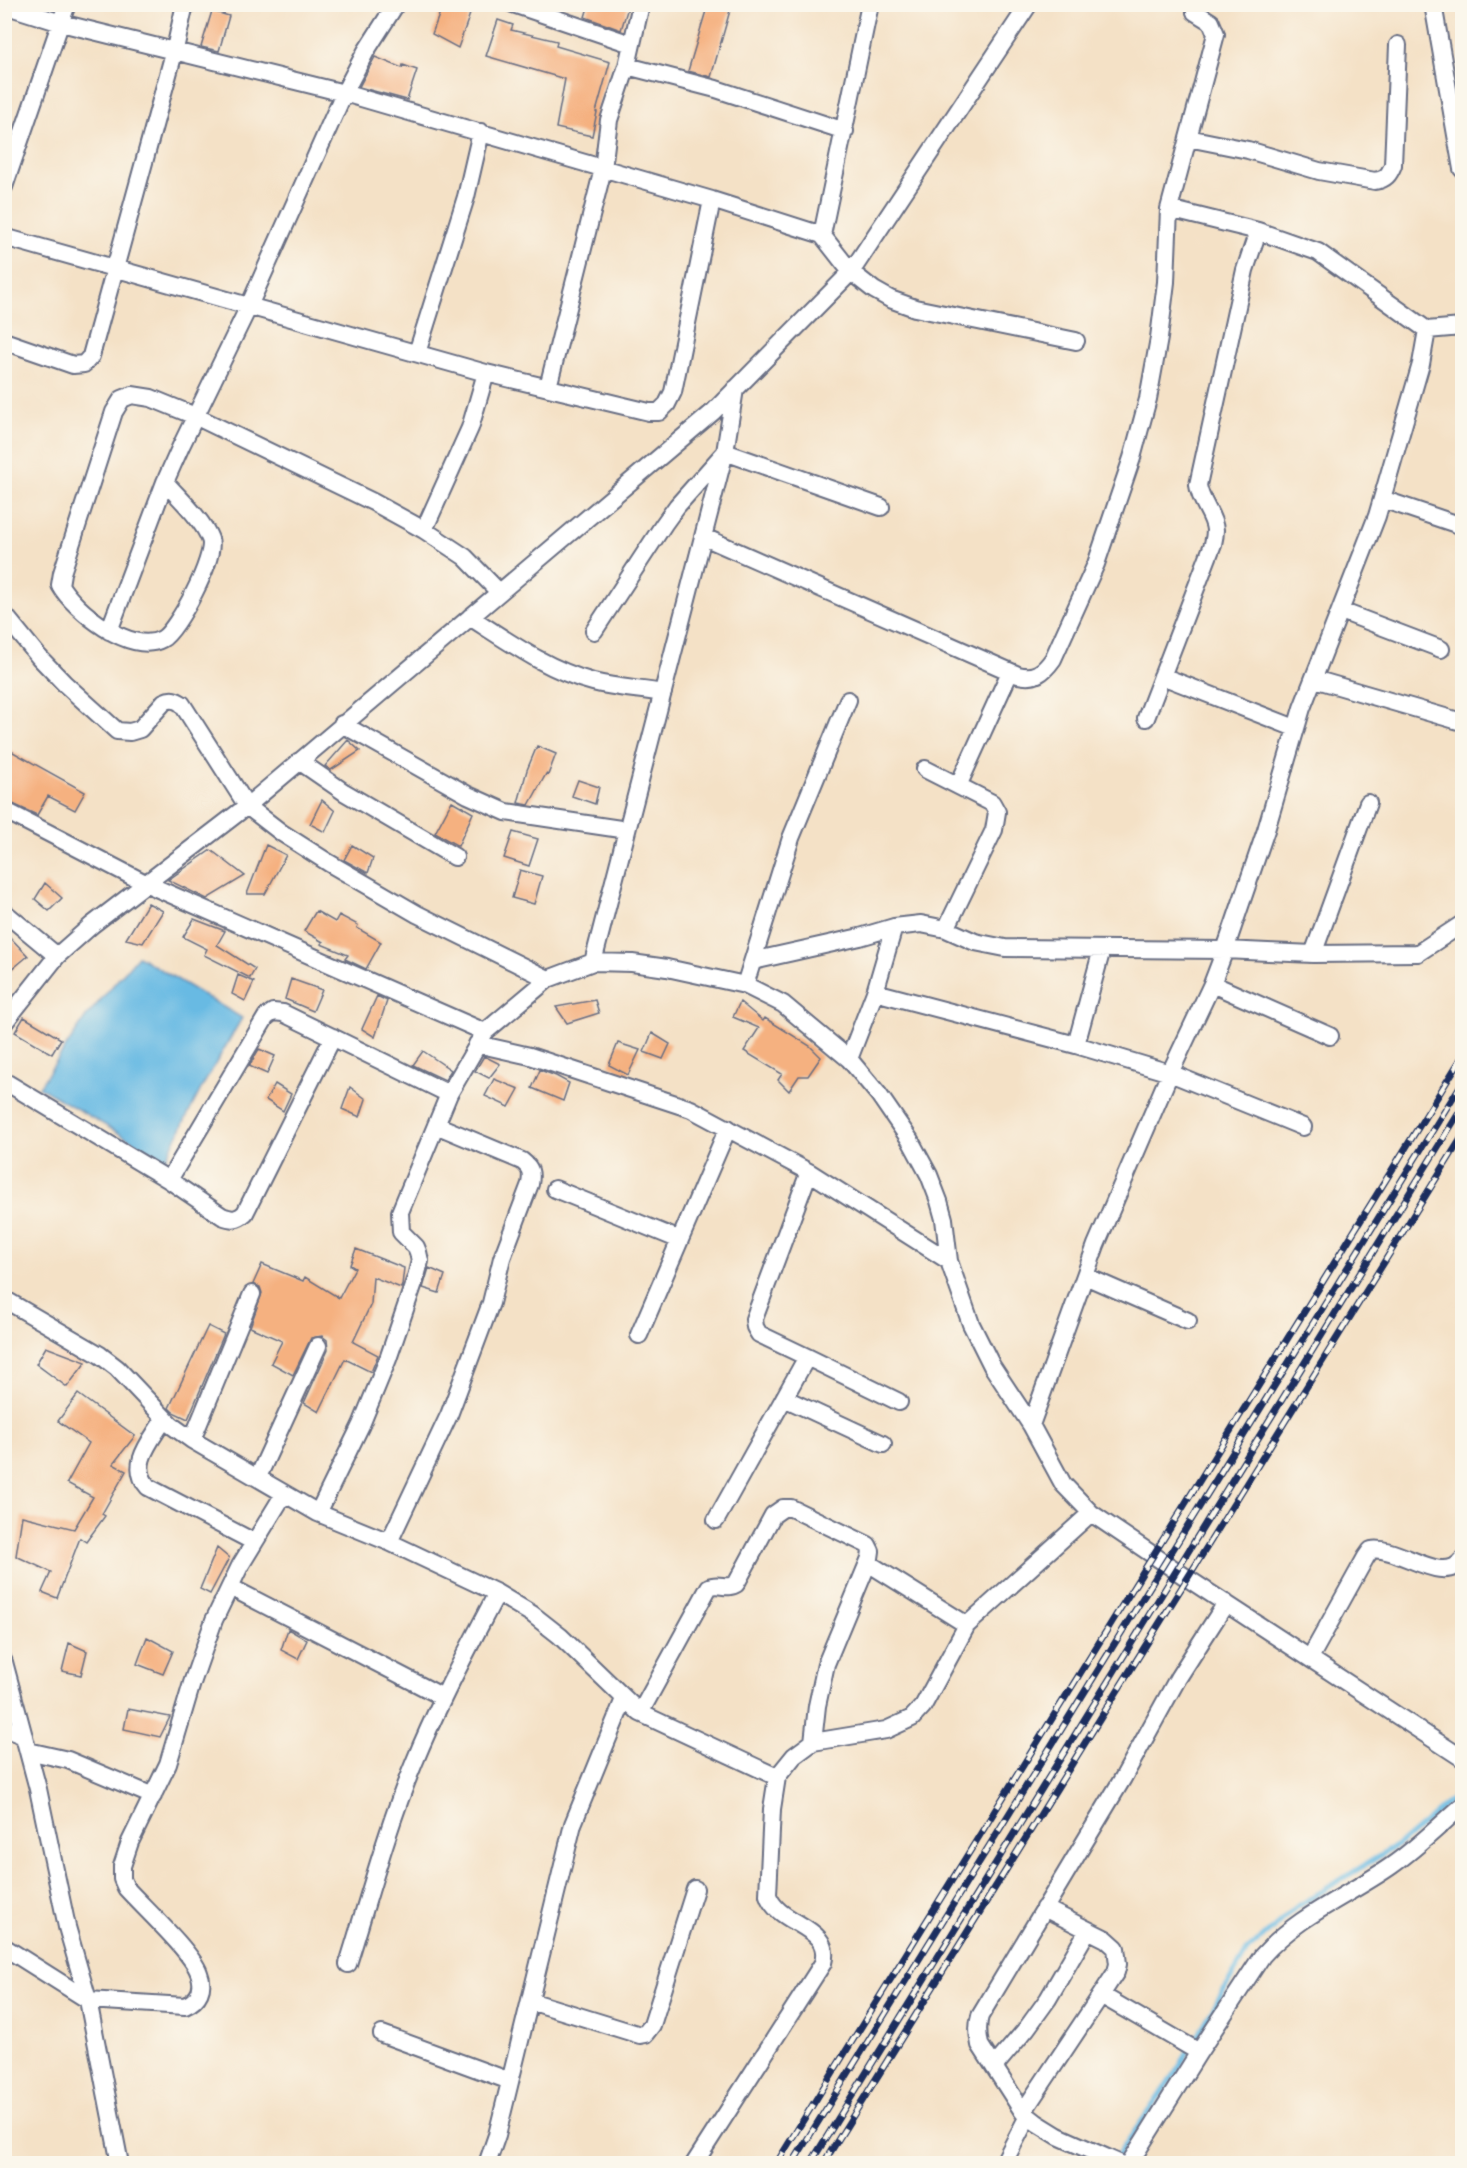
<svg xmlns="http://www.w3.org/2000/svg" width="1467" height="2168" font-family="'Shantell Sans',sans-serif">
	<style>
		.water { fill: #67bae3; stroke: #4174a0; stroke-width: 1.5 }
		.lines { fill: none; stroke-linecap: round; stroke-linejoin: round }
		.stream { stroke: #67bae3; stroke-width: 5 }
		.building { fill: #f5b180 }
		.minor-casing { stroke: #676d82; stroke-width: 20 }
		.minor { stroke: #fff; stroke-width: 16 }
		.rail-casing { stroke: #1b2f5e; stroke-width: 7 }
		.rail { stroke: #fbf7ec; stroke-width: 4.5; stroke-dasharray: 14; stroke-linecap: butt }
	</style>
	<rect width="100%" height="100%" fill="#fbf7ec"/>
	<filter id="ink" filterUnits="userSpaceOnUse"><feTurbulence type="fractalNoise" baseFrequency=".0167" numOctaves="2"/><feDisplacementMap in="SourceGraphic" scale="12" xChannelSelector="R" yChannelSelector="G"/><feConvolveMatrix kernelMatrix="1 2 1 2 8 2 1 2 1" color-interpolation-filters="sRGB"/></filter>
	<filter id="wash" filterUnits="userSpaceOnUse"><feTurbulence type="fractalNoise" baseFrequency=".008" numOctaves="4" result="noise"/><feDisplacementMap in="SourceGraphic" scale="24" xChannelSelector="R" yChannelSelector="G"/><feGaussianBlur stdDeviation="1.35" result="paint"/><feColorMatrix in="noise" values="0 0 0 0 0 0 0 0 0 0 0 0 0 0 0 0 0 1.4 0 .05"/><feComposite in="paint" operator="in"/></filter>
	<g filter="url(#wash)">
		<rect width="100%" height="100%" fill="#f4e1c6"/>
		<!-- water -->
		<path class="water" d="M138 956 242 1018 202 1087 165 1160 39 1087 86 1017Z"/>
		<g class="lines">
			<!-- stream -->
			<path class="stream" d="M1116 2158 1178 2069 1247 1951 1295 1908 1402 1842 1462 1791"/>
		</g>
		<g id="blocks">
			<!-- building -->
			<path class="building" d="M443 4 470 14 458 48 432 34Z
				M589 4H629L621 30 585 17Z
				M708 4H720L731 7 711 77 688 71Z
				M212 11 229 16 219 51 201 47Z
				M498 20 513 25 511 30 557 41 556 46 610 62 596 112H597L592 136 556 128 565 79 486 56Z
				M375 57 402 68 403 65 417 70 407 100 359 87Z
				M348 740 360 751 331 770 325 766Z
				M537 746 556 754 548 775 546 774 529 805 518 803 527 770Z
				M4 747 85 792 75 810 48 796 37 815 4 800Z
				M578 780 599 787 595 804 572 796Z
				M322 800 335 811 325 832 310 824Z
				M452 801 473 813 458 846 435 833Z
				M513 832 538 839 529 866 504 858Z
				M266 845 286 855 265 894H247Z
				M352 845 373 858 368 873 344 860Z
				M211 850 245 876 207 899 168 880Z
				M520 870 542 876 534 904 512 898Z
				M45 883 62 898 49 911 35 899Z
				M148 903 163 911 143 943 126 939Z
				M316 911 335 922 339 915 358 925 357 928 381 942 366 969 345 959 348 955 321 944 323 942 304 931Z
				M194 919 225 931 217 945 255 969 250 978 204 955 207 949 183 937Z
				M4 931 28 956 4 976Z
				M238 975 254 982 245 1001 232 994Z
				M291 979 322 990 313 1011 285 999Z
				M377 996 387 1001 375 1037 362 1029Z
				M595 1000 599 1013 567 1023 556 1007Z
				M740 1002 763 1021 765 1018 810 1046 821 1057 808 1076H799L789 1091 778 1080 782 1074 744 1051 759 1028 733 1017Z
				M24 1017 61 1039 52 1054 15 1032Z
				M652 1033 670 1044 663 1059 644 1052Z
				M618 1043 640 1050 628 1075 609 1065Z
				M259 1049 275 1056 267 1074 249 1066Z
				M423 1051 451 1070 445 1080 413 1065Z
				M484 1056 500 1064 489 1078 475 1071Z
				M540 1070 556 1076 569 1083 563 1101 532 1088Z
				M494 1079 519 1089 509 1107 485 1096Z
				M275 1084 291 1094 283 1111 266 1100Z
				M350 1087 366 1099 360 1117 342 1109Z
				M356 1249 404 1268 402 1285 401 1288 373 1277 371 1304 353 1342 378 1355 371 1372 345 1359 319 1412 304 1403 328 1350 327 1340 322 1336 311 1338 293 1375 271 1363 282 1341 250 1327 262 1293 260 1287 253 1284 262 1264 303 1281 305 1277 339 1298 355 1268 350 1265Z
				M429 1268 445 1275 439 1293 423 1288Z
				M208 1326 224 1334 188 1419 173 1412 169 1408Z
				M46 1347 86 1362 67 1387 36 1364Z
				M78 1394 135 1436 113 1464 126 1471 102 1514 105 1516 86 1542 80 1538 57 1598 42 1592 51 1572 16 1556 22 1516 74 1529 93 1497 67 1483 89 1443 58 1421Z
				M217 1548 229 1558 210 1594 200 1589Z
				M288 1629 307 1640 298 1659 281 1650Z
				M147 1637 173 1651 163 1674 137 1664Z
				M69 1643 87 1651 81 1675 62 1671Z
				M128 1709 170 1717 160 1737 124 1729Z"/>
		</g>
	</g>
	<g filter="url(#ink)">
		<use href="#blocks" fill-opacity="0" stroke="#676d82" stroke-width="1.5"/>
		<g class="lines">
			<defs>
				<path id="minor" d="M513 4 631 44
					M1433 4 1462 169
					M4 5 61 23 344 93 712 200 822 235 851 272 874 290 890 299 915 308 1076 341
					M627 66 716 89 845 131
					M1188 138 1248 150 1319 171 1375 181C1386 179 1389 175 1393 165L1398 45
					M4 187 67 4
					M1169 209 1258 231 1318 252 1427 330
					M822 235 870 4
					M4 237 486 373 649 412H659L667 404 673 392 712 200
					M4 341 73 365 84 364 91 356 175 49 185 4
					M417 353 466 197 481 132
					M548 387 603 169 609 120 627 66 641 4
					M165 482C179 498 203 520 210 539 217 556 177 631 162 639 131 656 74 610 60 585L62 573 114 412 122 399 132 395 151 398 195 416 373 502 424 530 465 557 499 592
					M1382 499 1462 526
					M424 530 470 428 486 373
					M704 537 1018 675C1035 679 1043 673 1053 659L1096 564 1132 458 1148 399 1159 338 1166 282 1169 209 1216 34 1211 22 1195 12
					M1341 611 1441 649
					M4 614 39 657 65 684 117 731 130 732 140 729 164 702C172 698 176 700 182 704L247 806 282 833 329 863 417 914 548 979
					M470 617C509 642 548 670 593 682 616 688 640 689 663 693
					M109 631 165 482 181 446 249 306 344 93 366 51 396 4
					M594 631 664 524 677 506 725 452 881 507
					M1162 676 1295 728
					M1314 679 1462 722
					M1146 718 1213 544C1214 540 1215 534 1215 530 1214 515 1200 502 1198 485L1245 270 1258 231
					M342 724 468 795 506 812 627 830
					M299 761 344 792 455 857
					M925 769 992 803 997 812 994 830 946 929
					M958 786 1010 672
					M4 810 147 884 485 1032 548 979 593 962 632 963 667 968 745 985 783 1004 849 1059 879 1095 910 1140 929 1175 939 1201 944 1219 949 1261 971 1324 992 1366 1031 1425 1063 1484 1091 1513 1187 1578 1462 1758
					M4 912 57 956
					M1313 954 1368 803
					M753 961 860 937 894 927 921 924 946 929 975 942 1005 948 1225 950 1313 954 1418 953 1462 924
					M593 962 725 452 735 389
					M1212 984 1330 1036
					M745 985 791 838 848 700
					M875 992 1076 1045 1170 1073 1303 1127
					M4 1023 57 956 92 925 247 806 713 412 851 272 1029 4
					M477 1044 530 1056 691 1109 809 1172 949 1261
					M1076 1045 1102 949
					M849 1059 875 992 894 927
					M4 1081 169 1180 222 1216C232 1220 237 1220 245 1213L333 1037
					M169 1180 260 1027 266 1017 273 1012 283 1013 449 1094
					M555 1189 680 1240
					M1085 1276 1188 1321
					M4 1299 100 1355 117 1368 171 1425 192 1440 318 1513 389 1542 497 1593 532 1614 560 1636 640 1713 777 1777
					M639 1335 728 1128
					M807 1357 899 1402
					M784 1398 883 1444
					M164 1419C152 1440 128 1464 148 1487L254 1542
					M1031 1425 1096 1245 1170 1073 1212 984 1225 950 1266 830 1302 708 1377 516 1421 364 1427 330 1462 327
					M192 1440 252 1294
					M258 1477 318 1346
					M318 1513 361 1425 388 1359 416 1277 420 1261 418 1252 416 1247 401 1232 400 1212 449 1094 485 1032
					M716 1520 807 1357 759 1334 755 1327 754 1319 809 1172
					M389 1542 449 1415 491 1303 502 1258 530 1184C532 1173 531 1168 522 1161L436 1125
					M868 1563 967 1625
					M230 1587 443 1697
					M1310 1658 1366 1557 1371 1550C1398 1545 1443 1587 1462 1560
					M4 1662 38 1789 67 1927 88 2000 120 2164
					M640 1713 709 1587C718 1582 727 1590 736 1584L773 1515 783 1508H791L868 1545 871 1551 870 1558 826 1664 817 1706 813 1742
					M4 1728 24 1736
					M28 1751 68 1760 153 1796
					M4 1947 88 2000 185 2006C199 2000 205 1988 199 1973 192 1952 143 1907 126 1888L122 1879V1866L130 1842 168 1764 192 1683 214 1620 240 1566 284 1494
					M348 1964C369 1897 387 1828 414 1763 438 1704 468 1649 497 1593
					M1101 1995 1199 2052
					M530 2001 640 2035 645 2034 652 2025 695 1889
					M382 2034 510 2081
					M994 2067 1027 2028 1048 1999 1088 1930
					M1023 2112 1101 1995 1116 1972 1118 1964 1116 1948 1106 1939 1044 1908
					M487 2164 497 2135 573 1824 624 1699
					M694 2164 823 1963C833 1925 778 1926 768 1895L772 1809 777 1777 794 1756 813 1742 886 1730 912 1718 923 1706 967 1625 1091 1513
					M1003 2164 1028 2116
					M1121 2164 1058 2136 1037 2123 1023 2112 980 2045C978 2034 977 2026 980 2016L1123 1778 1178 1678 1226 1603
					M1129 2164 1199 2052 1262 1956C1298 1915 1348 1896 1391 1866 1417 1848 1439 1826 1462 1806"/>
			</defs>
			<!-- minor casing -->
			<use href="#minor" class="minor-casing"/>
			<!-- minor -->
			<use href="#minor" class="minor"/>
			<defs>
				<path id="rail" d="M776 2164 1462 1057
					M792 2164 1462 1083
					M810 2164 1462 1108
					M823 2164 1462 1137"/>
			</defs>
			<!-- rail casing -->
			<use href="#rail" class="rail-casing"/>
			<!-- rail -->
			<use href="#rail" class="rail"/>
		</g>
	</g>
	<!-- margin -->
	<rect width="1467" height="2168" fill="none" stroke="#fbf7ec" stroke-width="24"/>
</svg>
